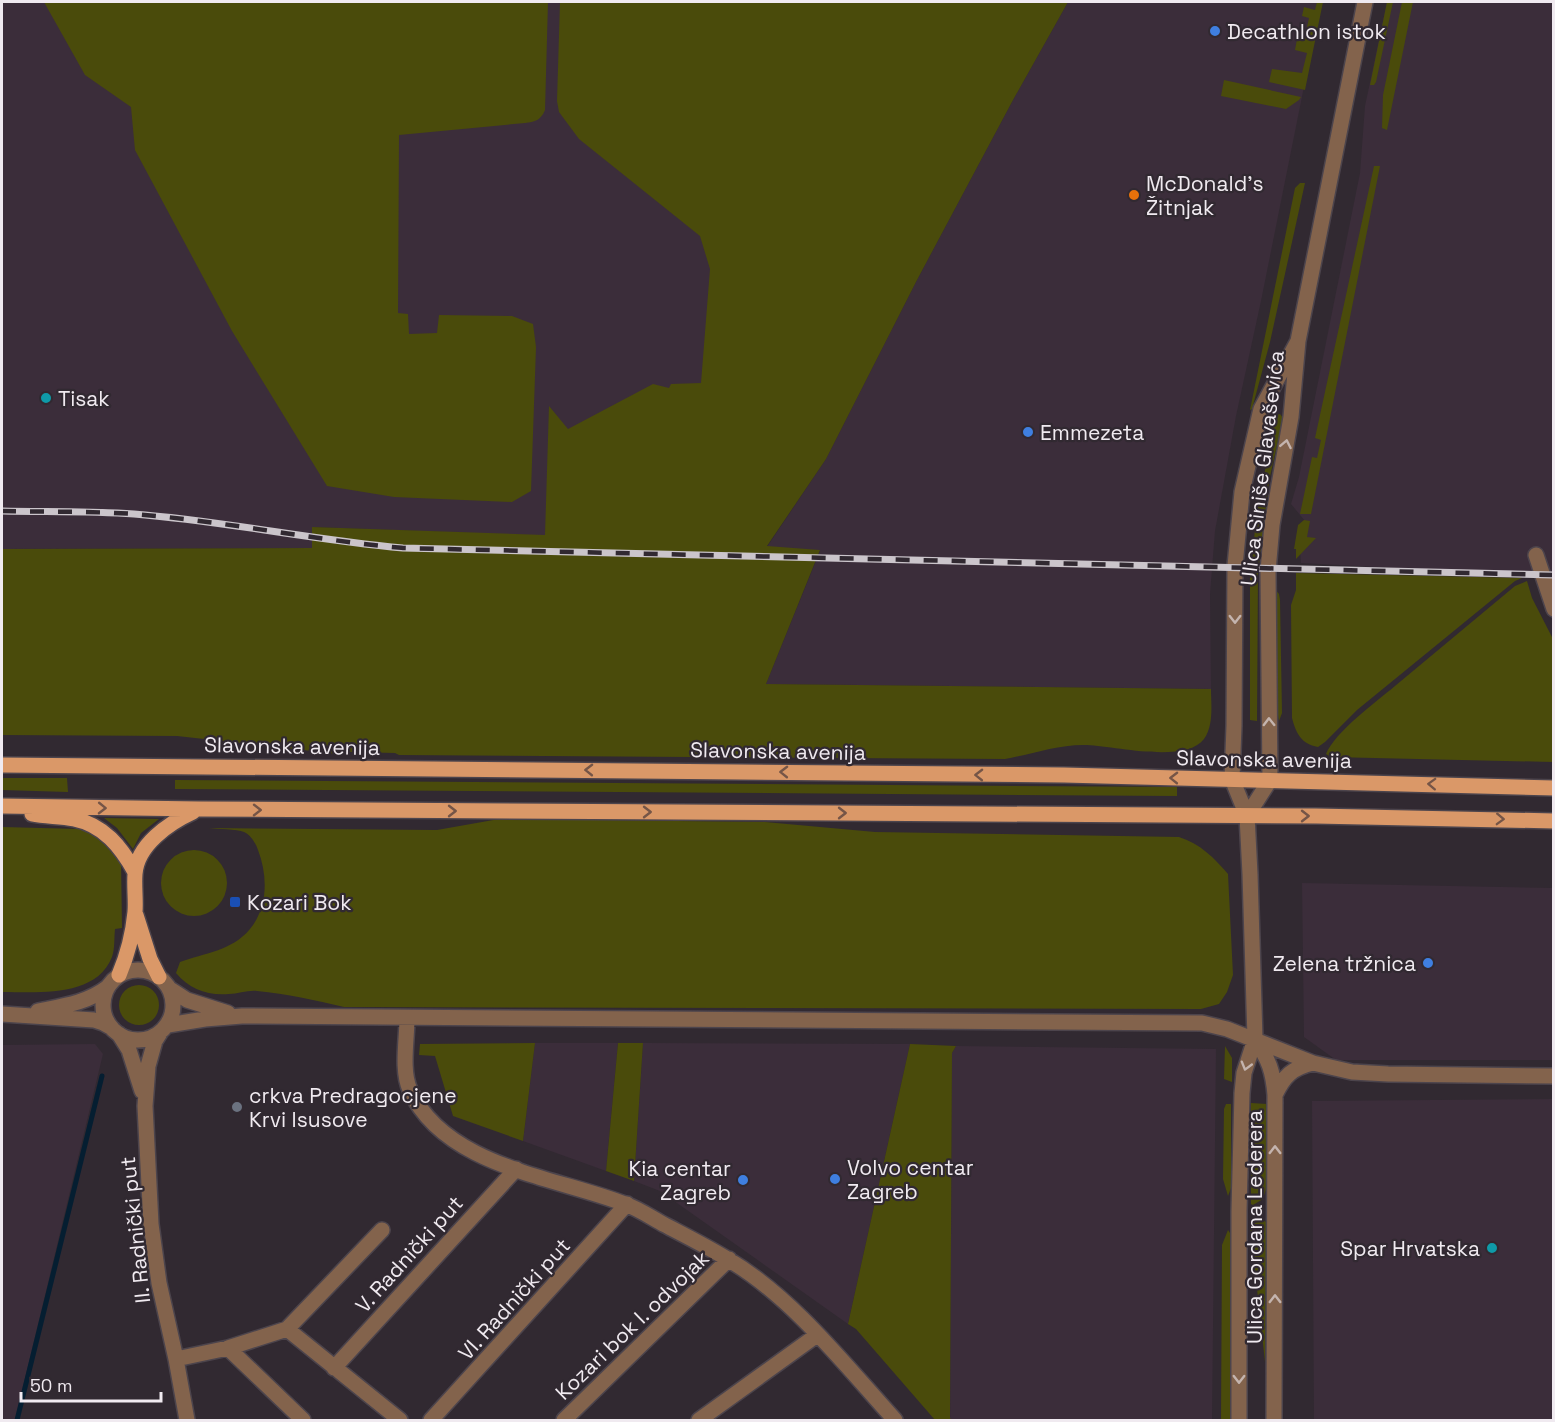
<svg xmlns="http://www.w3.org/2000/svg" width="1555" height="1422" font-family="'Space Grotesk',sans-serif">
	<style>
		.built { fill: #3b2d3a }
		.green { fill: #4a4b0b }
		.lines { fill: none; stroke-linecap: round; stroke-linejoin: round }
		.stream { stroke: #051e31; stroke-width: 5 }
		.minor-casing { stroke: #4c444c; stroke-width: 18 }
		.major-casing { stroke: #4c444c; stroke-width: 18 }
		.minor { stroke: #83634c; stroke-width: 15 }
		.major { stroke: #da9868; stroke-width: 15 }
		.rail-casing { stroke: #cbc5cb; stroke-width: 7 }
		.rail { stroke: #312931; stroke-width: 4.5; stroke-dasharray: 14; stroke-linecap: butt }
		.oneway { stroke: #c4b4ae }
		.oneway2 { stroke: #755547 }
		.shop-dot { fill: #3f7fe0; stroke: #312931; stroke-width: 2 }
		.food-dot { fill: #e8710a; stroke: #312931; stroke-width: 2 }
		.culture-dot { fill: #0f9aa8; stroke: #312931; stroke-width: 2 }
		.transit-dot { fill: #1a4fb4; stroke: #312931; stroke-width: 2 }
		.worship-dot { fill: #6b7280; stroke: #312931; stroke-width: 2 }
		.labels { text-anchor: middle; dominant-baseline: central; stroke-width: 4.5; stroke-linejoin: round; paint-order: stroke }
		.poi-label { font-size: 21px; fill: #f0eaf0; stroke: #312931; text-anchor: start }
		.street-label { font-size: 21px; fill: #f0eaf0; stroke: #312931 }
	</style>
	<rect width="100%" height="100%" fill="#312931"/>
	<!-- built -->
	<path class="built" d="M2 2H972L686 541 313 527 312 548 2 549Z
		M1068 2H1321L1261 301 1236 416 1215 531 1210 594 1211 689 766 684 820 551 767 547 826 459 917 280 1013 100Z
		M1387 2H1553V572L1492 573 1301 563 1299 538 1305 521 1291 504 1299 477 1360 173 1365 106Z
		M1302 883 1553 888V1060H1336L1304 1037Z
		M535 1043H618L606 1171 523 1141Z
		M643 1043 910 1044 848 1324 660 1191 634 1181Z
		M95 1044 103 1054 15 1420H2V1045Z
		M956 1046 1216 1049 1212 1420H952L950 1418 952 1053Z
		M1553 1099V1420H1314L1312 1101Z"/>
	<!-- green -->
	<path class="green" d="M44 2H548L545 110C541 120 535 122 525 123L399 135 398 313 408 314 409 334 437 333 439 315 512 316 533 324 536 347 531 491 512 502 394 497 327 486 232 331 135 150 131 107 85 75Z
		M560 2H1068L1013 100 917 280 826 459 767 546 820 550 766 684 1211 689C1211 704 1214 725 1204 739 1185 764 1115 746 1087 745 1059 744 1033 754 1005 759L399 755 395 753 350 752 347 755 177 736 2 735V549L312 548V527L545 535 549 406 568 429 653 384 669 388 671 384 701 383 710 269 700 236 579 139 559 112 557 101Z
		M1317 2H1323L1305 90 1269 82 1272 69 1302 73 1307 53 1295 50 1297 39 1304 41 1309 18 1302 16 1304 7 1315 10Z
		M1387 2H1393L1376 82 1374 85H1370Z
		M1402 2H1413L1387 130 1382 128 1383 95Z
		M1224 80 1301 97 1299 100 1286 109 1221 96Z
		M1374 166H1380L1311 514H1300L1312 457 1317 458 1321 440 1315 438Z
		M1300 183H1305L1270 342 1252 409 1250 410 1295 188Z
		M1280 414 1283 418 1269 481 1259 564 1252 563 1256 517 1275 418 1277 415Z
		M1304 520 1310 521 1307 537 1316 538 1296 559V549H1294L1298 525Z
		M1250 572 1258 573 1257 721 1250 720Z
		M1296 573 1522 578 1515 581 1357 710 1325 742 1318 747C1301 744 1296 733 1292 718L1291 605 1296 590Z
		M1527 581 1532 598 1553 639V762L1331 757 1326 754C1335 732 1376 702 1395 686 1435 653 1475 619 1515 586Z
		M1275 589 1279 594 1280 600 1282 713 1279 721 1276 703Z
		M2 778H67L68 792 2 790Z
		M175 780 1177 787V796L175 789Z
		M104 818 159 819 141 833 133 849 117 828Z
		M499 819 765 822 875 832 1179 837C1201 844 1214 858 1228 874L1233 975 1227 992 1219 1004 1201 1009 344 1007C315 1000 287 994 257 991 248 990 238 994 229 994 208 996 189 989 176 973L180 962C204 953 232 951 250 929 268 907 268 876 258 850 256 844 251 835 244 832 237 829 217 829 208 828L437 830Z
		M2 827 80 829 104 840 121 861 122 928 115 929C114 938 115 949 112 957 96 998 37 992 2 992Z
		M161 883a33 33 0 1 1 66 0a33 33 0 1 1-66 0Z
		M119 1005a20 20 0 1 1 40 0a20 20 0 1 1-40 0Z
		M535 1043 523 1141 453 1116 435 1056 419 1055 420 1044Z
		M618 1043H643L634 1181 606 1171Z
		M910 1044 956 1046 952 1053 950 1418 952 1420H935L856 1329 848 1324Z
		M1225 1046 1232 1058V1082L1224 1079Z
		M1251 1103 1267 1104 1266 1189 1263 1199 1253 1205 1251 1204Z
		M1226 1104H1231V1188L1228 1196 1223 1179 1224 1109Z
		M1263 1220 1266 1222 1265 1362 1250 1225Z
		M1228 1230 1230 1233V1420H1221L1222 1245Z"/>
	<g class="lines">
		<!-- stream -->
		<path class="stream" d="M17 1420 102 1076"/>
		<defs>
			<path id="minor" d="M1536 555 1554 609
				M1247 816 1270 780 1268 571 1272 525 1291 417 1298 341 1365 2
				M103 1005a35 35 0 1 1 70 0a35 35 0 1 1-70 0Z
				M170 989 187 1000 228 1013
				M38 1011C63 1006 87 1003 108 987
				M2 1014 94 1020 103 1023 112 1028
				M407 1018C407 1040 401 1070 410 1090 444 1166 555 1177 625 1204 639 1209 652 1218 665 1225 686 1236 708 1247 729 1260 792 1297 846 1366 895 1420
				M168 1025 205 1019 242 1016 1202 1023 1227 1029 1313 1063 1352 1072 1388 1074 1554 1076
				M160 1033 155 1041 148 1066 145 1106 151 1224 159 1283 176 1359 187 1420
				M119 1034 129 1050 142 1091
				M1255 1039C1269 1060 1273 1071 1275 1095L1274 1420
				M1275 1095C1284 1076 1292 1068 1313 1063
				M287 1329 400 1420
				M228 1348 303 1420
				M176 1359 228 1348 287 1329 382 1230
				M334 1368 516 1169
				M431 1420 627 1204
				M564 1420 729 1259
				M699 1420 817 1335
				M1239 1420V1211L1242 1093 1244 1073 1255 1039 1250 874 1247 816 1232 779 1234 726 1235 566 1242 492 1261 409 1298 341"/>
			<path id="major" d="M2 765 1064 775 1554 788
				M2 806 199 809 1316 816 1554 821
				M32 814C46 817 60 816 74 819 104 825 121 847 135 872
				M136 915 150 959 159 977
				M119 975C127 956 133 933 135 912 136 900 134 887 135 874 137 845 169 823 193 812"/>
		</defs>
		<!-- minor casing -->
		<use href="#minor" class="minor-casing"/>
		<!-- major casing -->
		<use href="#major" class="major-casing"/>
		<!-- minor -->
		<use href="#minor" class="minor"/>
		<!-- major -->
		<use href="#major" class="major"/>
		<defs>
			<path id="rail" d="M2 511C46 512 90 511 134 514 224 521 313 540 403 548L1554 575"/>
		</defs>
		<!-- rail casing -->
		<use href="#rail" class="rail-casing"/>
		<!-- rail -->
		<use href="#rail" class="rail"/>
	</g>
	<!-- one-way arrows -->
	<defs><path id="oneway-chevron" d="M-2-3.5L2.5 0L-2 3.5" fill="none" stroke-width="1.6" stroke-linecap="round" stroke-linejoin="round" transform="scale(1.5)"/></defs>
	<g class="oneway">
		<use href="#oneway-chevron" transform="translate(1286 444) rotate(-79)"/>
		<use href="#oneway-chevron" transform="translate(1235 619) rotate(90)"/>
		<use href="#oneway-chevron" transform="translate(1269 722) rotate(-91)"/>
		<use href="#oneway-chevron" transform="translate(1246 1066) rotate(106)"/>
		<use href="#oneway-chevron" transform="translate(1275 1150) rotate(-90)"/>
		<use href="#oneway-chevron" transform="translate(1275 1299) rotate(-90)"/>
		<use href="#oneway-chevron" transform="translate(1239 1379) rotate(90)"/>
	</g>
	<g class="oneway2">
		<use href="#oneway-chevron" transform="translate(589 770) rotate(-179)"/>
		<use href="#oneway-chevron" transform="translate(784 772) rotate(-179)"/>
		<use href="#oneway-chevron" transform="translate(979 775) rotate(-179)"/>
		<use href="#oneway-chevron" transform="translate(1174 778) rotate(-179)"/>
		<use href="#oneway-chevron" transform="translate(1432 784) rotate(-178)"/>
		<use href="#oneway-chevron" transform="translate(102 808) rotate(1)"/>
		<use href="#oneway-chevron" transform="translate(257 810)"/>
		<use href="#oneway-chevron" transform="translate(452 811)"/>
		<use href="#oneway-chevron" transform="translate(647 812)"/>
		<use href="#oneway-chevron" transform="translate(842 813)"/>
		<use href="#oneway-chevron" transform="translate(1305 816)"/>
		<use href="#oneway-chevron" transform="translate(1500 819) rotate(2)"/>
	</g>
	<!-- markers -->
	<g class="shop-dot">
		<circle cx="1215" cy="31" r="6"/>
		<circle cx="1028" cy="432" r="6"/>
		<circle cx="1428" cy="963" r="6"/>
		<circle cx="835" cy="1179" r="6"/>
		<circle cx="743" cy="1180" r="6"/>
	</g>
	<circle class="food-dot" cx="1134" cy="195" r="6"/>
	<g class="culture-dot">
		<circle cx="46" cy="398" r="6"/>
		<circle cx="1492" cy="1248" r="6"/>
	</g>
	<rect class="transit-dot" x="229" y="896" width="12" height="12" rx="3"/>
	<circle class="worship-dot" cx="237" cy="1107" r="6"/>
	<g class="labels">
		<!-- poi labels -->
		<g class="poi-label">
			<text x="1227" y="31">Decathlon istok</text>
			<text x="1146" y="183">McDonald's<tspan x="1146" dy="24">Žitnjak</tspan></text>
			<text x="58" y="398">Tisak</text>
			<text x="1040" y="432">Emmezeta</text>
			<text x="247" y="902">Kozari Bok</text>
			<text x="1416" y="963" text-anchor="end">Zelena tržnica</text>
			<text x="249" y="1095">crkva Predragocjene<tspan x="249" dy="24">Krvi Isusove</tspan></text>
			<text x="847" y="1167">Volvo centar<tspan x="847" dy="24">Zagreb</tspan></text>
			<text x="731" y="1168" text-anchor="end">Kia centar<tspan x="731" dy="24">Zagreb</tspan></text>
			<text x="1480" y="1248" text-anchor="end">Spar Hrvatska</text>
		</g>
		<!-- street labels -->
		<g class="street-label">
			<text transform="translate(1262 468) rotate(-83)">Ulica Siniše Glavaševića</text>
			<text transform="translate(292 746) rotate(1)">Slavonska avenija</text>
			<text transform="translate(778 751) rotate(1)">Slavonska avenija</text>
			<text transform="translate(1264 759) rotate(1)">Slavonska avenija</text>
			<text transform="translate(1254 1227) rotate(-90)">Ulica Gordana Lederera</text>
			<text transform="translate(135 1230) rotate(-96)">II. Radnički put</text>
			<text transform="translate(409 1254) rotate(-48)">V. Radnički put</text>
			<text transform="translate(514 1299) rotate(-48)">VI. Radnički put</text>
			<text transform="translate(632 1325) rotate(-44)">Kozari bok I. odvojak</text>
		</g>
	</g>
	<!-- border -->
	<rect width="1555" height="1422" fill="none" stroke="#f0eaf0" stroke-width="6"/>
	<!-- scale -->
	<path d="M21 1392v9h140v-9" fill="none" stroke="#f0eaf0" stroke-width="3"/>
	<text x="30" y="1392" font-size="18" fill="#f0eaf0" stroke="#312931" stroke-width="4.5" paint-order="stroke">50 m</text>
</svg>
